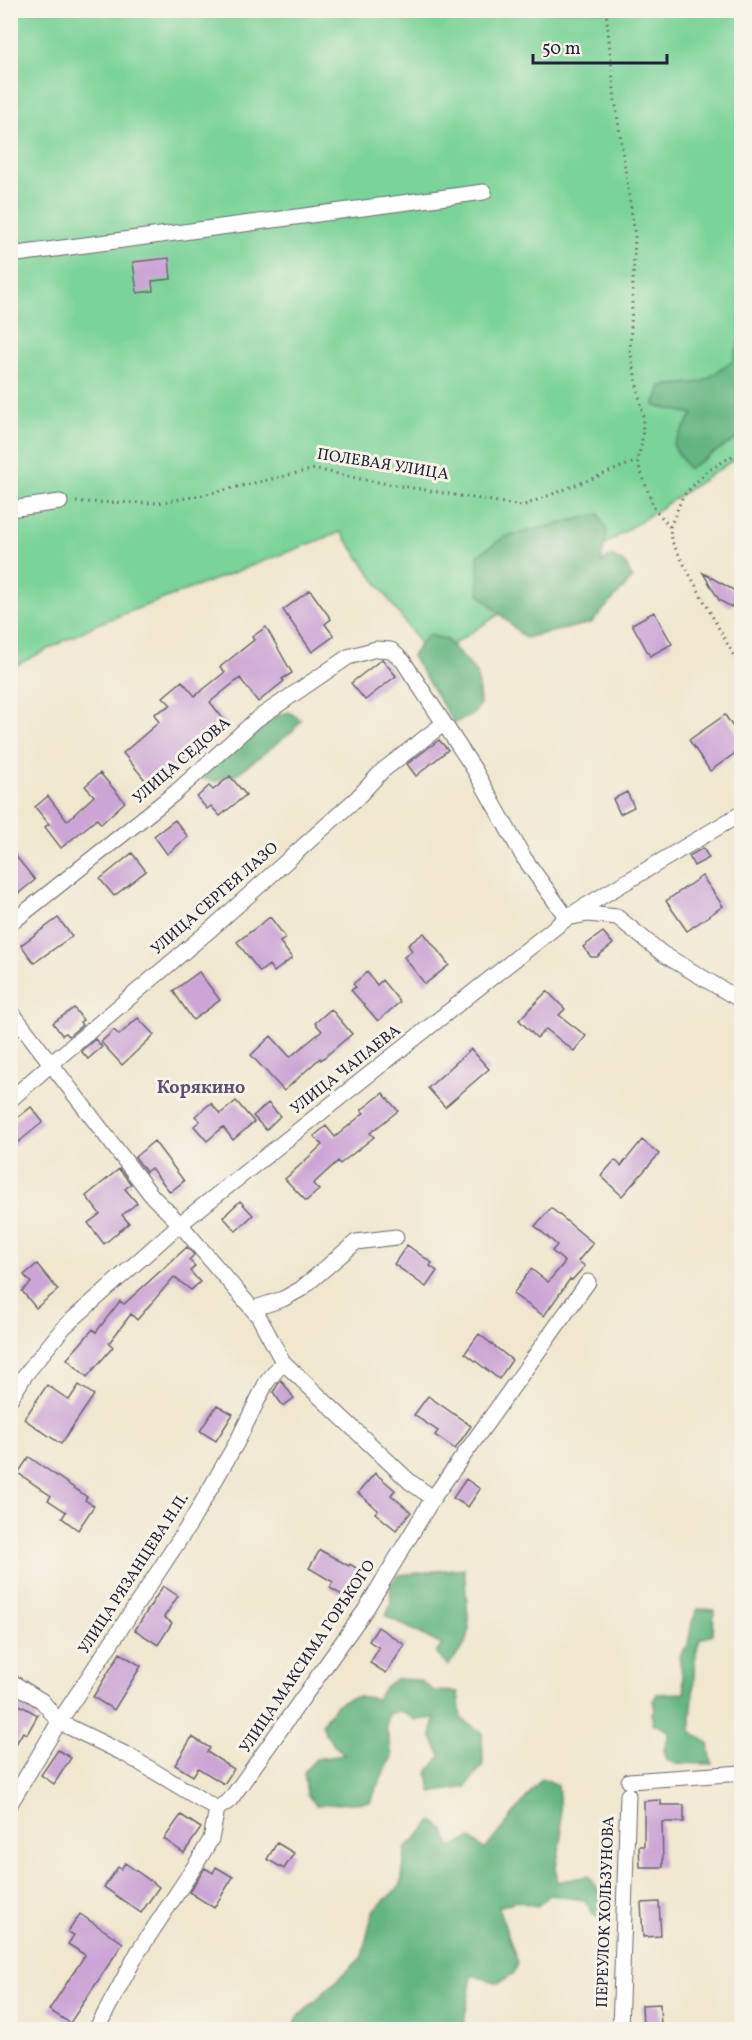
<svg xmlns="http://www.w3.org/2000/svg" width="752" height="2040" font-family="Vollkorn,serif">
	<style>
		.green { fill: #7ad398; stroke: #4e7a6a; stroke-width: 1.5 }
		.forest { fill: #63b580; stroke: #426c5e; stroke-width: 1.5 }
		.building { fill: #cca5d5 }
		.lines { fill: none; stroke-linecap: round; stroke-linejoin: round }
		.street-casing { stroke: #6a676f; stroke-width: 17 }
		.path { stroke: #6a676f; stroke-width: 3; stroke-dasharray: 1.5 4.5; stroke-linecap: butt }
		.street { stroke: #fff; stroke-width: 15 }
		.labels { text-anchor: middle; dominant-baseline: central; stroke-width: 6; stroke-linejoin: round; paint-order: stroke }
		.street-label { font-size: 16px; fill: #22223b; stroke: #f7f3e8 }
		.neighbourhood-label { font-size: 18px; font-weight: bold; fill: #5e5071; stroke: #f7f3e8 }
	</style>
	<rect width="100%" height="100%" fill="#f7f3e8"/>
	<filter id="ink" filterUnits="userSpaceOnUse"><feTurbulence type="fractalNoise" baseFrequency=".0167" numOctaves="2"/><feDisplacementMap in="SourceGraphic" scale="12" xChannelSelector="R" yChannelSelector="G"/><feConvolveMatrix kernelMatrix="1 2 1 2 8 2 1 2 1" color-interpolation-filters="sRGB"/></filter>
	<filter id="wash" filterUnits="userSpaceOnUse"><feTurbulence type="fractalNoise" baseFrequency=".008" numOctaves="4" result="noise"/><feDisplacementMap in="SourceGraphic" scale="24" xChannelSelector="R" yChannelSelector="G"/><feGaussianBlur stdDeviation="1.35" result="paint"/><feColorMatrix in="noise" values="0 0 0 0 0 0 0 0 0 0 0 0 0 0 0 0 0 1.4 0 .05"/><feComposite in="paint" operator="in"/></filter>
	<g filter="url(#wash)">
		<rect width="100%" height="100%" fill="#f1e7cf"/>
		<!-- green -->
		<path class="green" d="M11 11H741V455L431 659 341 532 97 624 11 668Z"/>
		<!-- forest -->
		<path class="forest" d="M741 337V436L688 469 673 445 693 414 654 406 661 386 702 382 733 361Z
			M599 514 607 532 601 562 612 556 626 564 632 579 591 623 525 638 479 594 478 555 504 537Z
			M427 635 446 639 477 673 480 703 474 714 454 723 412 656Z
			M289 712 301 720 293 731 234 776 230 774 216 782 204 779V773L263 720Z
			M464 1568 469 1630 464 1646 448 1666 436 1654 442 1645 386 1616 391 1603 390 1585 399 1575Z
			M698 1609 714 1610 713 1635 700 1639C693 1660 695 1671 693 1692 693 1705 690 1717 691 1731L700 1738 708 1743 712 1764 673 1763 667 1760 664 1749 670 1732 653 1723 652 1713 655 1709 653 1701 657 1694 685 1693 679 1656 688 1645 692 1622Z
			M396 1679 419 1680 434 1691 458 1692 461 1718 482 1733 483 1764 466 1787 431 1793 428 1772 441 1756 431 1736 435 1718 415 1720 404 1712 388 1713 386 1727 392 1756 370 1802 316 1805 307 1794 304 1772 316 1759 344 1755 326 1735 322 1724C336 1701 349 1692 376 1699L386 1686Z
			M542 1778 558 1785 562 1836 556 1866 557 1882 589 1876C599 1890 610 1904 605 1922L595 1916 584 1900 550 1895 537 1906 516 1901 498 1907 518 1963 514 1973 498 1983 472 1975 463 2029H292L298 2017 362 1957 373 1911 401 1885 406 1848 433 1821 445 1831 450 1847 471 1838 485 1850Z"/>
		<g id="blocks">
			<!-- building -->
			<path class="building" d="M169 258 171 279 152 281 153 291 137 293 133 262Z
				M703 573 739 593 731 607 719 600Z
				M310 590 331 619 325 624 334 636 312 652 283 610Z
				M654 612 672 644 650 656 632 624Z
				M266 627 292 673 282 679 284 681 258 702 240 678 210 702 229 726 205 744 203 741 150 786 123 753 159 722 154 714 171 705 163 697 182 681 195 696 225 672 220 667 254 640 252 637Z
				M382 659 396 676 365 700 351 683Z
				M725 715 741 739V749L710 771 689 740Z
				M439 740 448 750 416 776 407 764Z
				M100 773 125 802 101 824 97 819 61 848 45 827 49 824 35 807 48 796 67 821 94 796 85 786Z
				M230 776 246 795 220 816 211 806 207 809 197 797 209 786 213 790Z
				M627 792 634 807 620 814 613 799Z
				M175 820 188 837 167 854 154 836Z
				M703 848 709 858 694 866 689 856Z
				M10 849 35 880 10 900Z
				M132 853 146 871 114 896 100 879Z
				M702 876 723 906 687 931 666 901Z
				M270 917 286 938 280 942 292 958 274 972 269 965 260 972 237 942Z
				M58 918 72 936 34 963 21 945Z
				M603 932 613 944 597 957H591L583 947Z
				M424 933 449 965 425 984 404 957 412 951 408 945Z
				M199 972 220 1000 193 1020 173 991Z
				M367 972 377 985 382 980 400 1002 378 1021 351 990 356 987 353 984Z
				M547 991 565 1009 559 1015 586 1036 574 1051 546 1029 537 1038 519 1020Z
				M74 1008 83 1020 80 1022 82 1025 69 1036 66 1033 62 1035 53 1023Z
				M331 1009 352 1034 321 1060 320 1058 284 1091 251 1055 271 1036 290 1057 322 1031 315 1023Z
				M138 1018 154 1035 122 1065 101 1042 114 1030 119 1035Z
				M95 1039 102 1047 88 1059 81 1051Z
				M471 1049 489 1069 445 1107 428 1088Z
				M383 1093 398 1111 370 1133 374 1137 340 1164 338 1161 313 1184 319 1190 306 1201 285 1179 322 1145 314 1136 326 1126 335 1137 364 1113 361 1110Z
				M236 1101 254 1122 233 1140 223 1127 207 1141 194 1126 200 1121 195 1116 211 1103 220 1114Z
				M268 1103 280 1116 266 1130 253 1116Z
				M31 1107 43 1122 10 1149V1124Z
				M642 1140 659 1154 622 1196 601 1176 615 1160 621 1166Z
				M154 1141 184 1181 170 1192 151 1168 146 1172 135 1157Z
				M119 1169 131 1184 125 1189 137 1203 122 1215 129 1223 104 1244 88 1223 100 1214 86 1196Z
				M240 1201 253 1215 236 1231 223 1217Z
				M551 1208 593 1243 578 1261 585 1266 572 1280 570 1279 544 1316 513 1294 531 1269 548 1282 565 1262 552 1251 557 1245 535 1226Z
				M407 1245 432 1263 430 1266 437 1271 426 1287 394 1264Z
				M187 1247 194 1255 189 1260 195 1266 190 1271 200 1282 191 1290 174 1277 137 1320 131 1314 109 1343 113 1347 87 1377 67 1359 93 1329 96 1332 120 1301 124 1304Z
				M37 1264 58 1290 36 1308 22 1291 31 1283 24 1275Z
				M479 1334 512 1360 499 1379 465 1353Z
				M281 1380 294 1398 283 1406 273 1392Z
				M47 1385 69 1400 79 1385 94 1395 61 1444 24 1419Z
				M428 1396 471 1426 455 1449 435 1435 438 1431 414 1415Z
				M217 1405 233 1414 216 1441 200 1431Z
				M29 1457 87 1497 85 1500 94 1506 78 1530 62 1518 66 1512 48 1500 51 1496 18 1473Z
				M375 1473 395 1490 391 1495 411 1512 396 1530 375 1513 378 1510 358 1493Z
				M466 1479 480 1489 468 1507 453 1498Z
				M320 1550 349 1566 350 1564 363 1572 358 1581 362 1584 352 1601 330 1588 333 1582 309 1568Z
				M163 1586 178 1596 164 1617 172 1623 158 1645 135 1630Z
				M378 1627 405 1645 386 1673 370 1663 379 1648 369 1641Z
				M120 1653 141 1666 114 1710 93 1697Z
				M10 1700 38 1715 27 1734 23 1732 10 1754Z
				M192 1737 210 1748 207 1752 234 1769 224 1784 198 1768 193 1776 175 1765Z
				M58 1750 71 1758 54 1784 41 1775Z
				M661 1800V1805H684V1822H662L663 1867H640L639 1846H644V1801Z
				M181 1815 201 1828 184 1853 164 1839Z
				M277 1843 294 1853 284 1869 267 1859Z
				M125 1863 159 1887 141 1913 104 1887 118 1867 121 1869Z
				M216 1867 233 1877 214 1908 189 1892 205 1868 213 1873Z
				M659 1902 661 1936 643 1937 641 1903Z
				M80 1914 123 1943 70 2023 49 2010 85 1955 68 1944 74 1935 68 1932Z
				M660 2004 661 2029 643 2030 642 2005Z"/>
		</g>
	</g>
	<g filter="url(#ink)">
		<use href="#blocks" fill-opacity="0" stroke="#6a676f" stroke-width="1.5"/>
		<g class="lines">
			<defs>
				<path id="street" d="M10 255 484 192
					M10 509 60 502
					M10 924 176 792 257 719 348 657 376 649 391 650 403 661 474 769 524 858 567 918 588 914 617 917 663 954 742 1001
					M10 1010 152 1196 180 1224 259 1317 283 1362 410 1482 433 1498
					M10 1100 52 1063 211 929 357 798 382 771 443 724
					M252 1309 283 1299 301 1289 356 1242 396 1237
					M10 1399 25 1375 64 1327 180 1224 572 914 742 813
					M10 1681 42 1701 59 1722 127 1755 217 1809
					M629 1781 742 1773
					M10 1804 59 1722 191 1522 237 1442 266 1383 283 1362
					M96 2030 138 1952 195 1866 211 1839 217 1809 230 1800 366 1609 433 1498 588 1282
					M620 2030 628 1795"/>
			</defs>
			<!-- street casing -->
			<use href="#street" class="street-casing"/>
			<!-- path -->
			<path class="path" d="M606 10 615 100 635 236 630 350 643 416 642 443 637 461 654 508 670 527 671 540 742 671
				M76 502 158 503 198 496 315 469 365 480 522 506 637 461
				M670 527 683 496 706 472 742 450"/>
			<!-- street -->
			<use href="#street" class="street"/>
		</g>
	</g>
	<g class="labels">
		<!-- street labels -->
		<g class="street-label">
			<text transform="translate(383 465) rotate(9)">ПОЛЕВАЯ УЛИЦА</text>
			<text transform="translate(182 761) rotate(-41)">УЛИЦА СЕДОВА</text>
			<text transform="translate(215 899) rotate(-41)">УЛИЦА СЕРГЕЯ ЛАЗО</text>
			<text transform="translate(346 1070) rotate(-38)">УЛИЦА ЧАПАЕВА</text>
			<text transform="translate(134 1574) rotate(-57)">УЛИЦА РЯЗАНЦЕВА Н.П.</text>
			<text transform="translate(308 1657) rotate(-56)">УЛИЦА МАКСИМА ГОРЬКОГО</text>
			<text transform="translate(606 1912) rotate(-88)">ПЕРЕУЛОК ХОЛЬЗУНОВА</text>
		</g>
		<!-- neighbourhood labels -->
		<g class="neighbourhood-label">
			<text x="201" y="1088">Корякино</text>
		</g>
	</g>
	<!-- margin -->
	<rect width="752" height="2040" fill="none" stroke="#f7f3e8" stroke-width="36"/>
	<!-- scale -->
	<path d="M533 54v9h134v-9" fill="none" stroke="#22223b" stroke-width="3"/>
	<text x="542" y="54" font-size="18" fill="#22223b" stroke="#f7f3e8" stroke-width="4.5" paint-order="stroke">50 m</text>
</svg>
